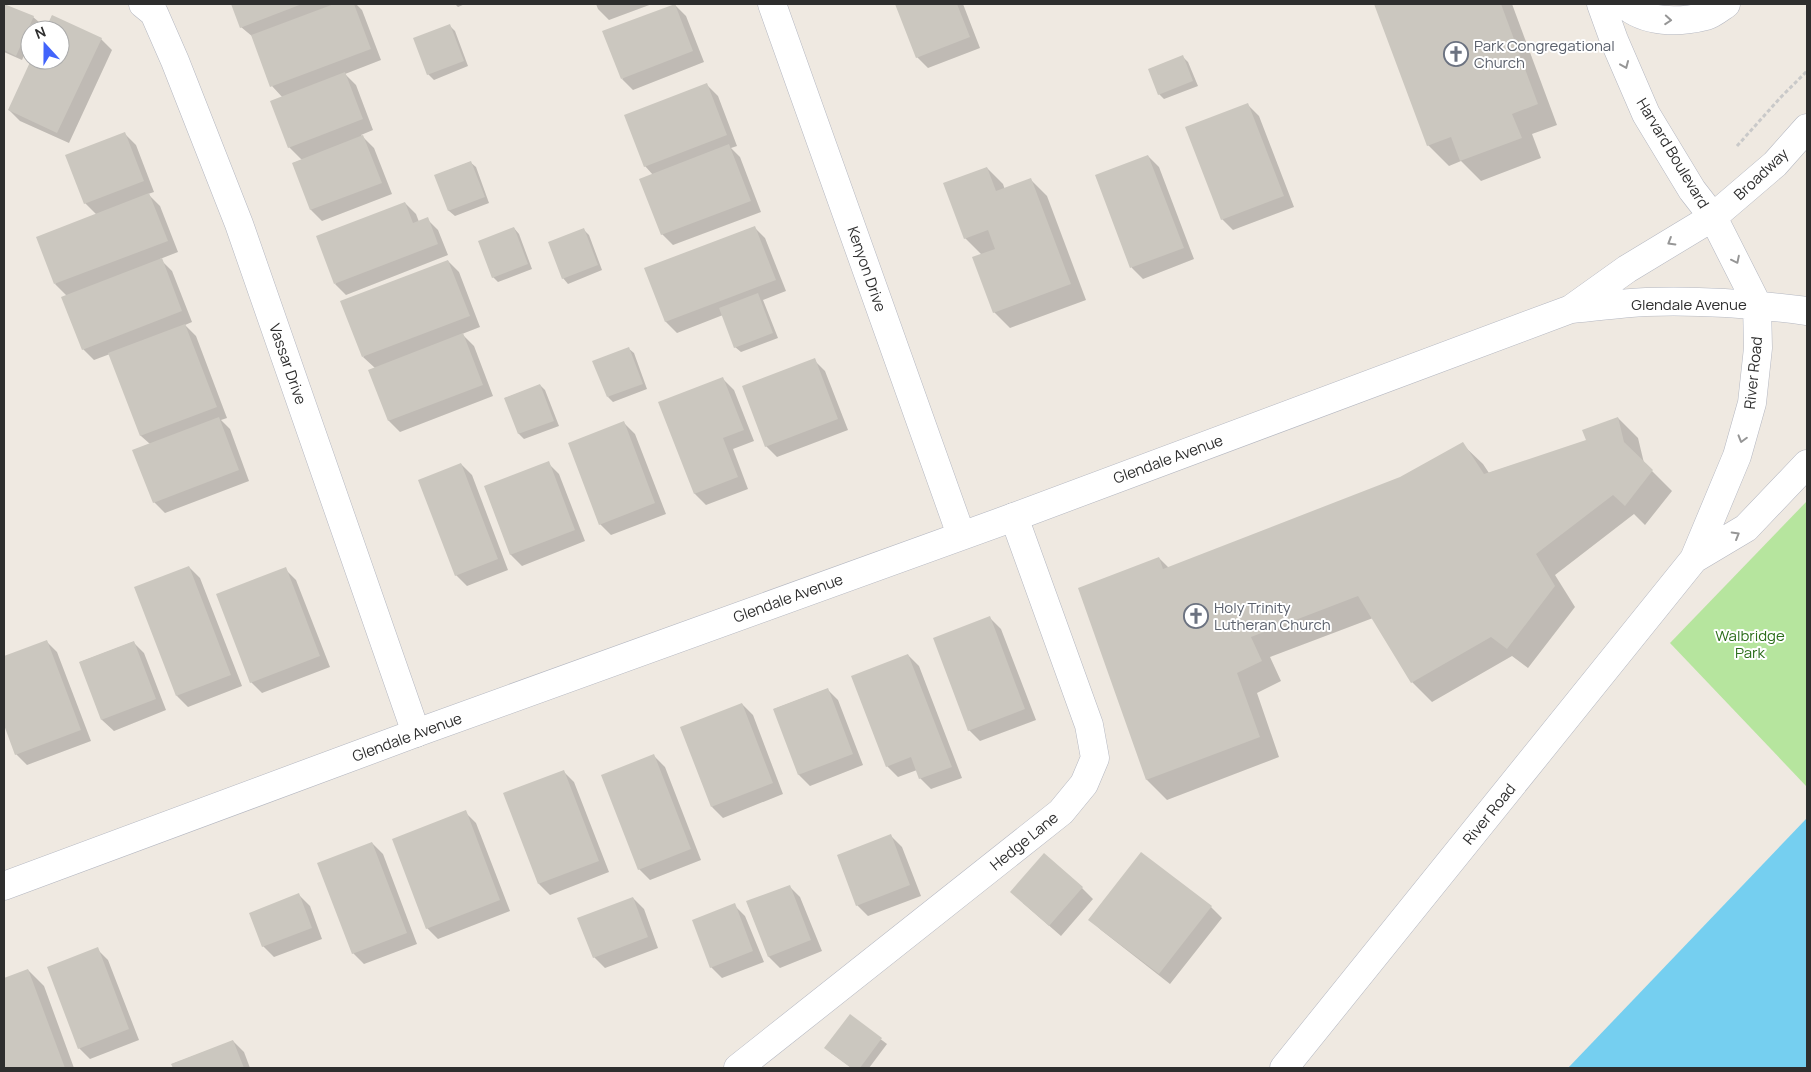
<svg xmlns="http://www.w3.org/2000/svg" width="1811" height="1072" font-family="Manrope,sans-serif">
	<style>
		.green { fill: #b6e59e }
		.water { fill: #75cff0 }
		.shadow { fill: #0003 }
		.building { fill: #cbc7bf }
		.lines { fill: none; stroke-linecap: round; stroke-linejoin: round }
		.minor-casing { stroke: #b4b7c1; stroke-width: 29 }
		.tertiary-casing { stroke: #b4b7c1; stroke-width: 29 }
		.path { stroke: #c9c9c9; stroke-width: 3; stroke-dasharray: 4 2.5; stroke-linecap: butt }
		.minor { stroke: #fff; stroke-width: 28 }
		.tertiary { stroke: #fff; stroke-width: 28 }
		.oneway { stroke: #969696 }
		.labels { text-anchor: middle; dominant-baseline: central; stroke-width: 4; stroke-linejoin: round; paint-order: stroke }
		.worship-label { font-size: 15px; fill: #5b616d; stroke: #fff; text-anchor: start }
		.street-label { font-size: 15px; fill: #2e2e2e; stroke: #fff }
		.park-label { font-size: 15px; fill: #2c6e1b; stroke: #fff }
	</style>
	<rect width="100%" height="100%" fill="#efe9e1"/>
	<!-- green -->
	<path class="green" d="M1807 501V787L1670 643Z"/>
	<!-- water -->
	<path class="water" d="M1807 818V1068H1568Z"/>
	<!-- shadow -->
	<path class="shadow" d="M232 4H356L362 10 381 60 345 74 356 85 373 130 361 135 374 148 392 194 322 221 311 210 293 163 302 160 289 147 283 98 272 86 253 37 241 27Z
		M455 4H465L458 7Z
		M596 4H652L609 20 598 9Z
		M896 4H963L980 48 928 68 917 57Z
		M1376 4H1512L1557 125 1532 134 1541 158 1481 181 1461 161 1449 166 1428 145Z
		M5 5 33 17 39 22 35 30H30V42L22 60 4 52V8Z
		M675 5 686 16 704 62 633 90 622 79Z
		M52 16 101 39 112 50 69 143 20 121 9 110 32 60H60V30H46Z
		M450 26 455 31 468 66 434 80 428 74Z
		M1183 57 1188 62 1198 86 1164 99 1159 94Z
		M707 85 718 96 737 146 731 148 740 157 761 212 673 245 662 234 653 175 645 166Z
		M1248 105 1259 116 1294 207 1233 230 1222 219Z
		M125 134 136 145 154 192 148 194 160 206 178 252 160 259 172 271 192 322 185 325 196 336 227 418 221 420 230 429 249 481 165 513 154 502 150 444 141 436 110 354 94 360 83 349 67 296 55 284 97 215 85 203Z
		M1148 156 1159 167 1194 259 1143 279 1132 268 1096 176Z
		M470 162 476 167 489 203 455 216 449 211 436 175Z
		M987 168 1003 184 1005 190 1031 180 1047 196 1086 300 1010 328 994 312 982 255 965 238Z
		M405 203 416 214 419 222 427 219 438 230 448 255 346 295 335 284Z
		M754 227 765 238 786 291 763 300 778 338 741 352 735 347 723 315 677 333 666 322 646 269Z
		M514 228 519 234 532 269 498 282 493 277Z
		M584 230 589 235 602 270 568 284 563 278Z
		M448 261 459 272 480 327 462 334 474 346 493 396 400 432 389 421 370 370 375 368 363 357Z
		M628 348 634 353 647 389 613 402 608 397Z
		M814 360 825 371 848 430 777 457 766 446Z
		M723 379 734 390 754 441 733 449 748 489 706 505 695 494 660 403Z
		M540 385 545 390 559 426 524 439 519 434 505 398Z
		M1618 418 1638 438 1644 463 1672 491 1645 525 1634 514 1555 575 1575 607 1528 668 1512 656 1432 702 1412 682 1373 618 1270 657 1281 681 1257 693 1279 757 1167 800 1147 780 1080 589 1159 558 1169 568 1400 478 1462 444 1483 464 1489 473 1587 441Z
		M624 423 635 434 666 514 611 535 600 524Z
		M548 463 559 474 585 541 522 566 511 555 485 487Z
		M461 464 472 475 508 570 467 586 456 575Z
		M189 567 200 578 242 686 188 707 177 696Z
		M285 569 296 580 330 667 262 693 251 682Z
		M990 618 1001 629 1036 720 980 741 969 730Z
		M46 641 57 652 91 741 27 765 16 754 4 722V658Z
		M133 642 144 653 166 710 114 731 102 720 80 662Z
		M908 655 919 666 962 778 931 789 920 778 917 770 898 777 887 766Z
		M827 689 838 700 863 765 810 786 799 775 774 709Z
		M742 704 753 715 783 794 723 818 712 807Z
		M654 756 665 767 701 860 650 880 639 869Z
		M563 771 574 782 609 872 550 895 539 884Z
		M465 812 476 823 510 911 438 939 427 928Z
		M891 836 902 847 921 896 868 916 857 905Z
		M372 843 383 854 417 944 364 964 353 953Z
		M789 886 800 897 822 951 780 968 769 957 747 902Z
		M1082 888 1093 899 1061 936 1023 903Z
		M299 895 310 906 322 939 274 957 263 946Z
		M633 898 644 909 658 948 605 968 594 957Z
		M734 905 745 916 764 962 722 978 711 967Z
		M1211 907 1222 918 1170 984 1101 930 1090 919Z
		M97 949 108 960 139 1040 90 1059 79 1048Z
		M28 970 44 986 74 1068H4V979Z
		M850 1016 887 1044 869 1068H852L831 1053Z
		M233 1041 244 1052 250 1068H174L172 1064Z"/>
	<!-- building -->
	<path class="building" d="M4 4 34 16 16 56 4 50Z
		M231 4H302L240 28Z
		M334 4H354L371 49 270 87 251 35Z
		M675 4 693 51 621 79 602 31Z
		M895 4H957L970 37 916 58Z
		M1374 4H1501L1538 104 1512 114 1522 138 1460 161 1451 137 1427 146Z
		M52 15 102 38 57 133 8 110 31 60H60V30H45Z
		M450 24 464 61 427 75 413 38Z
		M1183 55 1193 81 1158 95 1148 69Z
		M345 72 363 119 288 148 270 101Z
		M707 83 727 135 644 167 624 115Z
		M1248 103 1284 196 1221 220 1185 127Z
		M125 132 144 181 84 204 65 155Z
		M363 135 382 183 310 210 292 163Z
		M729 144 751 201 661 235 639 179Z
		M1148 155 1184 248 1130 268 1095 175Z
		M471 161 485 197 448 211 434 175Z
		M987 167 996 191 1031 178 1071 284 993 313 972 257 995 249 988 230 964 239 943 183Z
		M149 193 168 241 54 284 36 237Z
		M405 202 413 223 428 217 438 244 334 284 316 236Z
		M755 226 776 280 665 322 644 268Z
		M514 227 528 264 492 278 478 241Z
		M584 228 598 265 562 279 548 242Z
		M162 258 182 311 82 350 61 297Z
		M448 260 470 316 362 357 340 301Z
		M758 293 773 333 734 348 719 308Z
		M185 324 217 407 140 436 108 353Z
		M463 333 483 385 388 421 368 370Z
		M629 347 643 384 607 397 592 361Z
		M815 358 838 419 765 447 742 386Z
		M723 377 744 430 723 438 738 477 694 494 658 402Z
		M540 384 554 421 518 434 504 398Z
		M219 417 239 470 153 503 132 450Z
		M1618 417 1624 442 1653 470 1625 506 1613 495 1536 554 1555 586 1507 649 1491 637 1411 683 1358 596 1251 637 1262 661 1237 673 1260 737 1146 780 1078 588 1159 557 1163 569 1400 477 1463 442 1484 474 1586 440 1582 430Z
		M624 421 655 503 599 525 568 443Z
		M549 461 575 530 510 555 484 486Z
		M461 463 498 559 455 576 418 480Z
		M189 566 231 675 176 696 134 587Z
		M286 567 320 656 250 683 216 594Z
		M990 616 1025 709 968 731 933 638Z
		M47 640 81 730 15 755 4 725V656Z
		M134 641 156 699 101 720 79 662Z
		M908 654 952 767 919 779 911 757 886 767 851 676Z
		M828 688 853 754 798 775 773 709Z
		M742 703 773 783 711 807 680 727Z
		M654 754 691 849 638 870 601 775Z
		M564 770 599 861 538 884 503 793Z
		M466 810 500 900 426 929 392 839Z
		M891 834 910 885 856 906 837 855Z
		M372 842 407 933 352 954 317 863Z
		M1141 852 1212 906 1159 974 1088 920Z
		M1044 853 1083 887 1049 926 1010 892Z
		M790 885 811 940 768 957 746 901Z
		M299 893 312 928 262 947 249 913Z
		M633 897 648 937 593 958 577 918Z
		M735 903 753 951 710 968 692 920Z
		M98 947 129 1029 78 1049 47 967Z
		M28 969 65 1068H4V978Z
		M850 1014 882 1038 860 1068H851L824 1048Z
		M233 1040 244 1068H173L171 1064Z"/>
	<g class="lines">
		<defs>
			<path id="minor" d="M143 4 154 13 175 61 239 224 416 733
				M772 4 961 535
				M738 1068 1061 812 1084 784 1095 758 1089 725 1014 517"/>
			<path id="tertiary" d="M1624 4C1645 23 1679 23 1706 16 1713 14 1720 8 1726 4
				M1572 309C1597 307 1621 303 1646 302 1700 300 1754 304 1807 311
				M1694 559 1746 528 1807 464
				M4 886 416 733 1014 517 1571 309 1627 269 1713 217 1775 164 1807 128
				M1284 1068 1694 559 1737 456 1752 403 1758 348 1757 304 1713 217 1692 190 1646 114 1614 40 1601 4"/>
		</defs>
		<!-- minor casing -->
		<use href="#minor" class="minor-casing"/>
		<!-- tertiary casing -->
		<use href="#tertiary" class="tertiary-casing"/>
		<!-- path -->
		<path class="path" d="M1737 146 1780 98 1807 71"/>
		<!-- minor -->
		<use href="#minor" class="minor"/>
		<!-- tertiary -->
		<use href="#tertiary" class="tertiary"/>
	</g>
	<!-- one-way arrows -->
	<defs><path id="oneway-chevron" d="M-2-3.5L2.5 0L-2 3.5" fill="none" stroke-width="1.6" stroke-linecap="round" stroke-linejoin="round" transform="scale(1.25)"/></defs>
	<g class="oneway">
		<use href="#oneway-chevron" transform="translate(1668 20) rotate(4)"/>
		<use href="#oneway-chevron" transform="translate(1625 65) rotate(67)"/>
		<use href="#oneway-chevron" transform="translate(1671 242) rotate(149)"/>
		<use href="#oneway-chevron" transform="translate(1736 260) rotate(64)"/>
		<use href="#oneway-chevron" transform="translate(1742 439) rotate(106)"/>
		<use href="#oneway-chevron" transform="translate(1736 535) rotate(-30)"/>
	</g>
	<!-- icons -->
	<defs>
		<symbol id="church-ring" viewBox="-11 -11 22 22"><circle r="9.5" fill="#fff" stroke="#6b7280" stroke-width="1.5"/><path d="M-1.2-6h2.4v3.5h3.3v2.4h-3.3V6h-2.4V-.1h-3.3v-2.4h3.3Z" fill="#6b7280"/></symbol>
	</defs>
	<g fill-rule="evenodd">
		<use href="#church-ring" x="1442" y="40" width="28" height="28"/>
		<use href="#church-ring" x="1182" y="602" width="28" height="28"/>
	</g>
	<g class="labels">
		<!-- worship labels -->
		<g class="worship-label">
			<text x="1474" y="45">Park Congregational<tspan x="1474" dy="17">Church</tspan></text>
			<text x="1214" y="607">Holy Trinity<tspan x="1214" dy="17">Lutheran Church</tspan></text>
		</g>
		<!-- street labels -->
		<g class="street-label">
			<text transform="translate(1673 153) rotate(59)">Harvard Boulevard</text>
			<text transform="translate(1761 174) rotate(-43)">Broadway</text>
			<text transform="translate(867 269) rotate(71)">Kenyon Drive</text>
			<text x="1689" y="304">Glendale Avenue</text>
			<text transform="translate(288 364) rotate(71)">Vassar Drive</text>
			<text transform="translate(1753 373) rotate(-84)">River Road</text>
			<text transform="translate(1168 459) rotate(-20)">Glendale Avenue</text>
			<text transform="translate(788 598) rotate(-20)">Glendale Avenue</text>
			<text transform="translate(407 737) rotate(-20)">Glendale Avenue</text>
			<text transform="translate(1489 814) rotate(-51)">River Road</text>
			<text transform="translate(1024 841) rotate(-39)">Hedge Lane</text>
		</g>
		<!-- park labels -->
		<g class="park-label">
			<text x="1750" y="635">Walbridge<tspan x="1750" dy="17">Park</tspan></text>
		</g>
	</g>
	<!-- border -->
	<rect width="1811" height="1072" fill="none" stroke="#2e2e2e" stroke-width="10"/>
	<!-- north arrow -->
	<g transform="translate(45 45) rotate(339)"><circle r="24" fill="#ffffff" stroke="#ababab"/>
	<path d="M0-4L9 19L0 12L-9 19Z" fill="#4264fb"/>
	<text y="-8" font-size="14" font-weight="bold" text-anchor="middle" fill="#2e2e2e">N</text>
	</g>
</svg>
